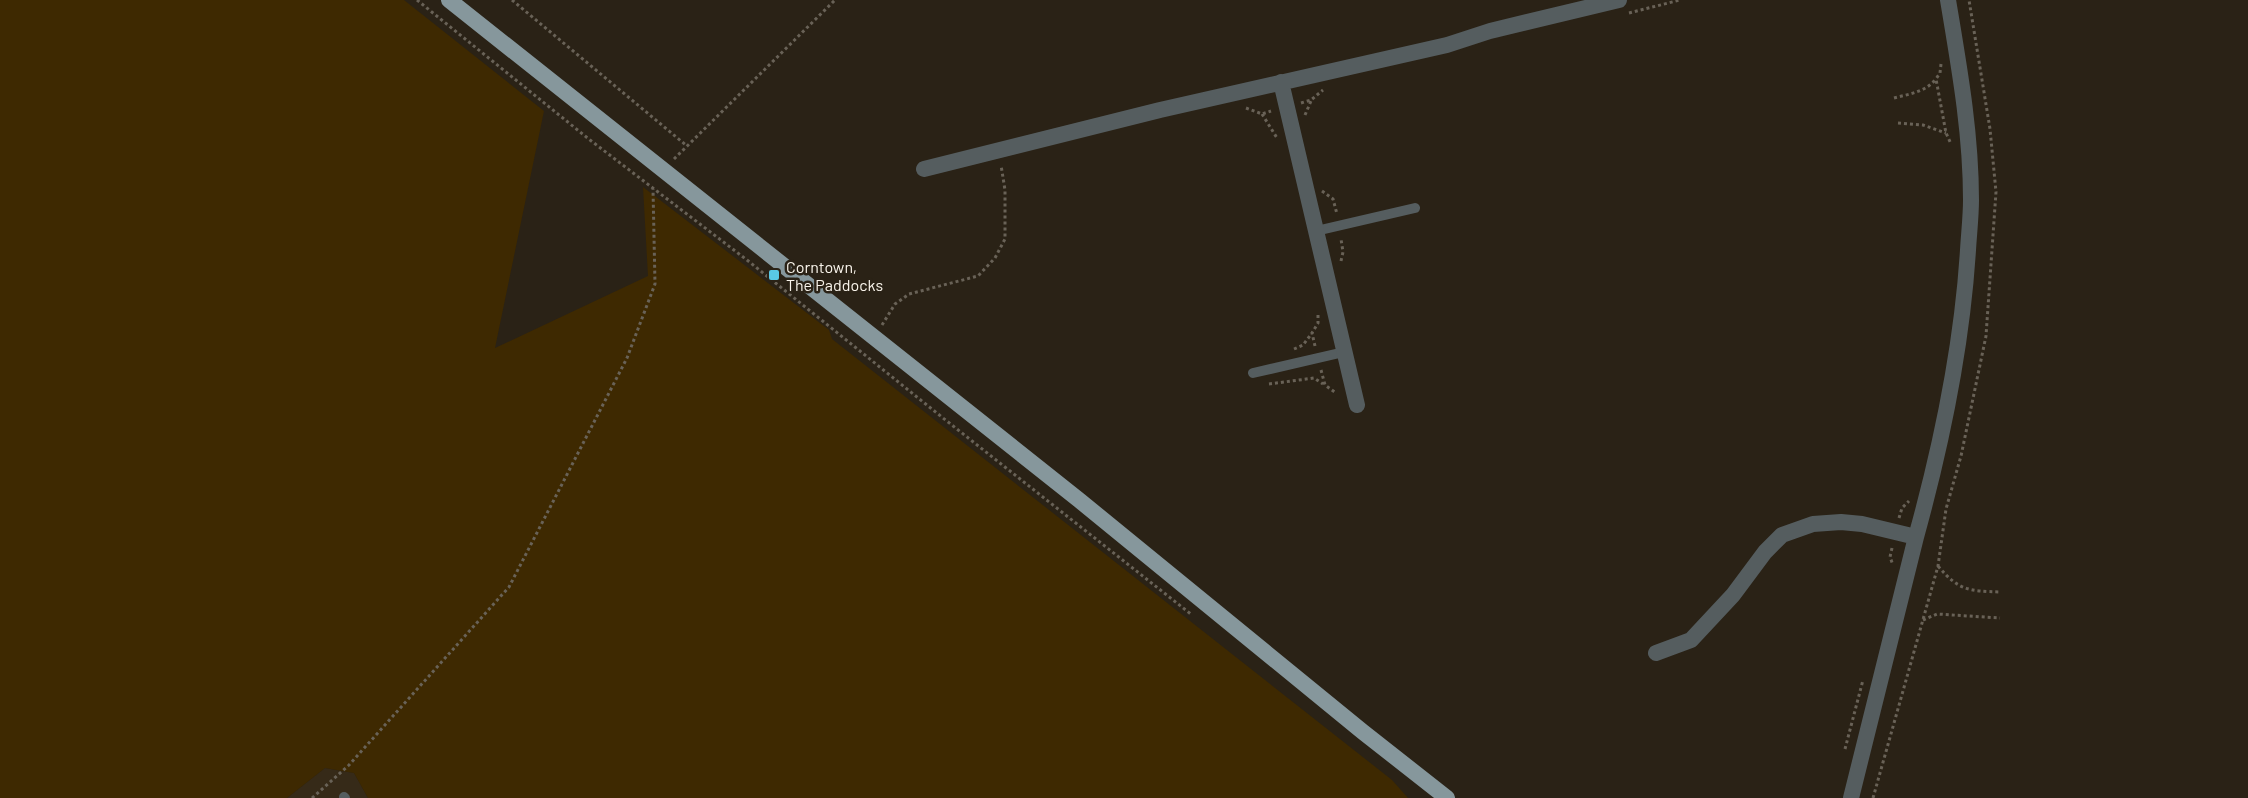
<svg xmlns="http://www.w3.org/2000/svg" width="2248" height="798" font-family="Barlow,sans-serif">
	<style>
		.built { fill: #362a18 }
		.green { fill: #3e2901 }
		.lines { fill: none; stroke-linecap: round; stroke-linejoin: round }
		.path { stroke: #696257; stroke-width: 3; stroke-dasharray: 3 3; stroke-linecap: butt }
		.service { stroke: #555d5f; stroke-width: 10 }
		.minor { stroke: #555d5f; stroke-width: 16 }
		.primary { stroke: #86979c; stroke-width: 16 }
		.poi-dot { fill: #59c8e5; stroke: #2a2216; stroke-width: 2 }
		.labels { text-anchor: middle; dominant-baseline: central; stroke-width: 5; stroke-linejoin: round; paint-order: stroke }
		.poi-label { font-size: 16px; fill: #f9f4eb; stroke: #2a2216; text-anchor: start }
	</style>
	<rect width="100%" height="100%" fill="#2a2216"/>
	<!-- built -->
	<path class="built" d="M325 768 354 773 368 798H287Z"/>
	<!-- green -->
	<path class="green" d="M0 0H404L544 111 495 348 648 276 643 187 829 330 832 339 1392 780 1408 798H368L354 773 325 768 287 798H0Z"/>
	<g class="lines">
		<!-- path -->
		<path class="path" d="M417 0 590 140 747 260 943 418 1192 615
			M512 0 687 146
			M1629 13 1680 0
			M1941 64 1940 73 1936 79 1946 133 1951 144
			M1894 98C1909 94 1925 92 1935 80
			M1301 103 1311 100 1323 90
			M1246 108 1262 114 1271 111
			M1262 114 1277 138
			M1305 115 1311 101
			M1898 123 1923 125 1946 133
			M674 159 835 0
			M1322 191 1333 199 1337 214
			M1341 261 1343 252 1341 239
			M882 325 895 304 909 294 978 276 995 258 1005 239V190L1001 165
			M1315 346 1312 333 1318 323V313
			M1294 349 1303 345 1312 333
			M1321 370 1325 385 1336 393
			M1269 384 1314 378 1323 384
			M1899 518 1902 508 1909 501
			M1892 548 1890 557 1893 565
			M1938 566C1959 591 1969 591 2001 592
			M1923 620 1937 614 2000 618
			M1845 749 1863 680
			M312 798 349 765 509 587 627 358 655 284 653 189
			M1873 798 1938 566 1946 509 1961 456 1986 336 1996 192 1990 129 1969 0"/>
		<!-- service -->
		<path class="service" d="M1316 231 1415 208
			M1253 373 1344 352
			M344 797 345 798"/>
		<!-- minor -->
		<path class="minor" d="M1281 82 1357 405
			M924 169 1160 110 1447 45 1490 31 1619 0
			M1916 537C1942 443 1962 347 1968 250 1969 233 1971 216 1971 200 1971 132 1959 66 1948 0
			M1656 653 1691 640 1733 595 1765 552 1782 535 1813 524 1841 522 1862 524 1916 537 1851 798"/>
		<!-- primary -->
		<path class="primary" d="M449 0 1079 500 1363 732 1447 798"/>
	</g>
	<!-- markers -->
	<rect class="poi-dot" x="768" y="269" width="12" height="12" rx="3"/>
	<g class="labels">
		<!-- poi labels -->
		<g class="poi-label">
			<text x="786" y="266">Corntown,<tspan x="786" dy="18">The Paddocks</tspan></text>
		</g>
	</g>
</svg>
